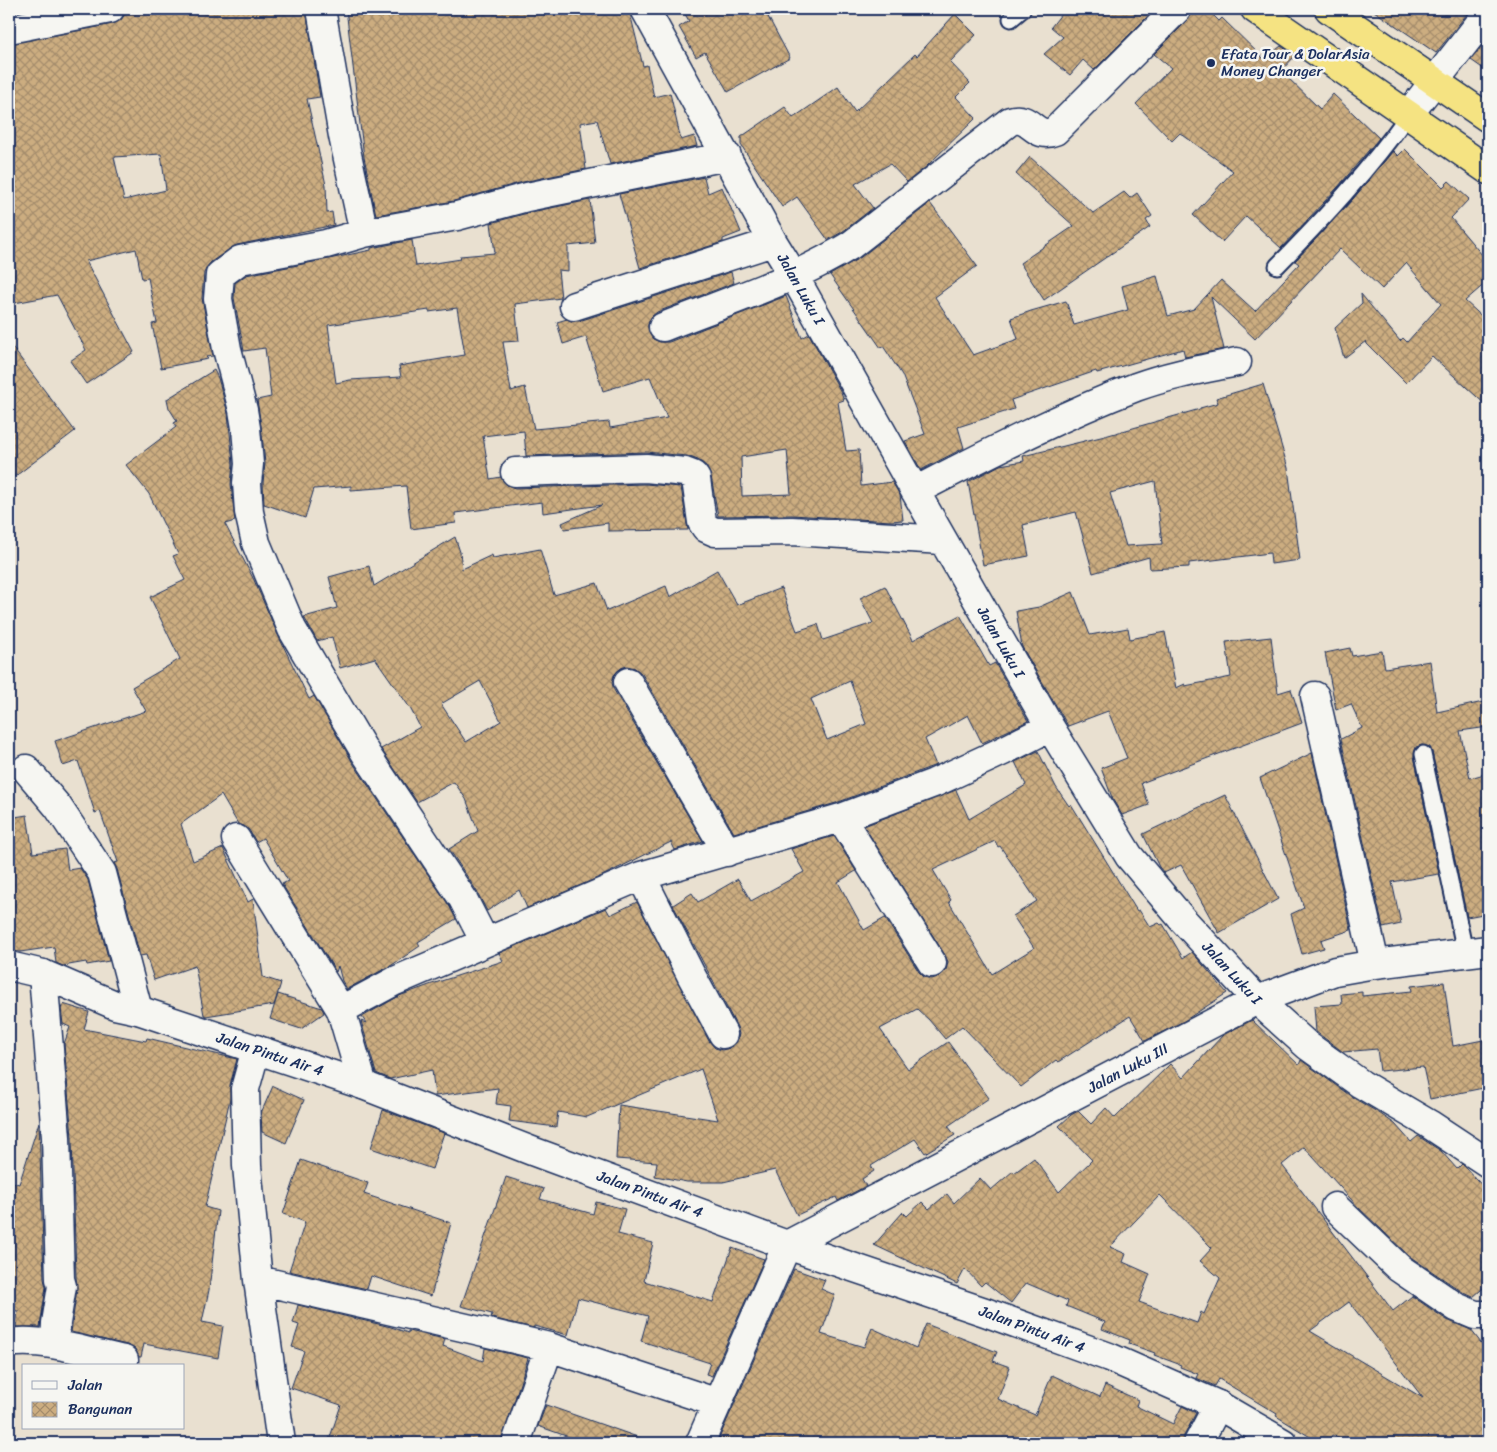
<svg xmlns="http://www.w3.org/2000/svg" width="1497" height="1452" font-family="Sriracha,sans-serif">
	<style>
		.building { fill: url(#building-cross-hatch); stroke: #1b2f5e; fill-rule: evenodd }
		.lines { fill: none; stroke-linecap: round; stroke-linejoin: round }
		.service-casing { stroke: #1b2f5e; stroke-width: 19 }
		.minor-casing { stroke: #1b2f5e; stroke-width: 31 }
		.secondary-casing { stroke: #1b2f5e; stroke-width: 31 }
		.trunk-casing { stroke: #1b2f5e; stroke-width: 31 }
		.service { stroke: #f6f6f2; stroke-width: 15 }
		.minor { stroke: #f6f6f2; stroke-width: 28 }
		.secondary { stroke: #f6f6f2; stroke-width: 28 }
		.trunk { stroke: #f5e382; stroke-width: 28 }
		.poi-dot { fill: #1b2f5e; stroke: #f6f6f2; stroke-width: 2 }
		.labels { text-anchor: middle; dominant-baseline: central; stroke-width: 5; stroke-linejoin: round; paint-order: stroke }
		.poi-label { font-size: 15px; fill: #1b2f5e; stroke: #f6f6f2; text-anchor: start }
		.street-label { font-size: 15px; fill: #1b2f5e; stroke: #f6f6f2 }
	</style>
	<defs>
		<pattern id="building-cross-hatch" width="8" height="8" patternUnits="userSpaceOnUse" patternTransform="scale(1.25)"><rect width="8" height="8" fill="#ccad80"/><path d="M0 0l8 8M0 8l8-8" fill="none" stroke="#a58d6c"/></pattern>
	</defs>
	<rect width="100%" height="100%" fill="#e9e0d0"/>
	<filter id="ink" filterUnits="userSpaceOnUse"><feTurbulence type="fractalNoise" baseFrequency=".02" numOctaves="2"/><feDisplacementMap in="SourceGraphic" scale="10" xChannelSelector="R" yChannelSelector="G"/><feConvolveMatrix kernelMatrix="1 2 1 2 8 2 1 2 1" color-interpolation-filters="sRGB"/></filter>
	<g filter="url(#ink)">
		<!-- building -->
		<path class="building" d="M125 9H306L320 97 307 99 326 185 327 213 332 212 334 225 237 245 231 248 211 262 207 267 204 273 202 298 213 356 206 357 208 359 161 368 152 324 157 323 148 278 142 279 136 249 86 261 134 352 86 384 70 361 86 350 57 295 9 304V44L113 24 121 20 125 14ZM161 154 166 190 124 200 114 157Z
			M346 9H629L643 66 647 65 654 97 670 93 681 140 694 136 697 146 610 164 597 120 580 123 586 169 523 182 454 201 376 215 364 157Z
			M682 9H764L790 58 728 92 705 52 696 57 679 27 689 21Z
			M1065 9H1155L1094 70 1083 60 1070 75 1044 54 1063 37 1051 27Z
			M1192 9H1207L1219 21 1222 18 1264 59 1281 46 1295 56 1281 71 1320 109 1333 94 1379 138 1338 187 1281 248 1246 216 1222 242 1193 215 1233 171 1180 133 1172 141 1136 104 1171 68 1154 54 1188 20 1192 14Z
			M1371 9H1471L1436 53Z
			M955 14 976 35 950 62 970 83 956 97 976 118 926 167 907 182 890 164 855 184 873 208 842 232 828 240 797 197 782 207 741 145V137L785 107 793 118 838 87 855 112 915 54 917 56Z
			M1488 38V72L1471 60Z
			M1405 149 1443 187 1449 181 1469 199 1451 218 1488 262V281L1465 301 1488 322V407L1432 356 1406 383 1367 344 1366 341 1344 358 1335 328 1362 303 1361 294 1400 341 1403 338 1407 342 1441 304 1406 263 1382 289 1340 249 1255 339 1211 297 1224 349 1185 357 1183 349 1097 373 1096 371 1011 400 1014 409 958 427 964 448 921 470 905 441 925 434 902 375 883 346 881 348 830 275 861 257 930 203 977 266 935 297 973 355 1018 339 1011 318 1031 311 1066 301 1074 325 1128 310 1122 286 1157 276 1168 316 1194 309 1221 280 1255 311 1299 264 1295 261 1353 199 1393 151 1398 156Z
			M1030 157 1093 213 1124 192 1130 198 1137 193 1152 216 1146 220 1150 227 1044 300 1020 263 1074 226 1016 174Z
			M704 177 708 193 722 187 741 232 723 239V242L640 268 619 194Z
			M590 200 595 243 568 246V271L558 270 561 298 515 304 519 341 503 342 511 391 525 387 534 429 609 422 610 428 667 418 650 377 603 391 586 337 563 344 557 322 567 319 571 321H579L731 272 734 283 657 312 651 317 648 325 649 333 653 339 660 342H669L786 296 802 338 809 334 841 392 844 400 838 402 846 451 859 450 861 486 892 482 900 495 903 520 891 521 792 515 718 516 711 476 706 466 698 460 687 456 646 452 526 456 524 431 483 436 490 479 501 477 507 485 515 488 645 484 681 487 688 530 608 531V523L564 529 562 523 602 505 543 513 542 502 455 513 456 523 411 529 406 486 351 490V486L314 489 305 518 264 504 263 483 265 463 261 426 257 400 271 397 265 348 244 351 234 298 235 283 246 275 329 259 371 250V248L412 240 416 266 461 259 460 256 495 253 491 223 531 212ZM457 308 465 355 399 366 401 377 350 380 336 383 328 325 429 310V312ZM787 450 791 494 742 496 741 457Z
			M9 343 75 431 9 481Z
			M214 370 218 378 228 413 233 464 231 484 235 521 225 524 254 580 278 635 309 699 314 696 353 763 450 907 456 919 418 942 420 946 392 965 347 989 342 981 338 966 336 972 282 884 288 881 263 838 256 842 249 830 244 826 238 824 221 795 181 824 193 861 223 848 248 902 253 899 263 977 281 983 274 1005 206 1016 204 1015 195 966 154 980 146 955 140 956 117 869 114 863 118 862 100 811 95 813 78 761 63 766 55 741 146 711 132 687 180 659 150 597 185 580 173 556 178 554 149 494 126 465 176 427 174 423 177 421 169 408 167 399Z
			M1263 384 1288 468 1300 560 1271 564 1270 553 1189 563V567L1150 569 1149 557 1093 573 1076 512 1023 525 1029 556 983 565 968 482 1000 465 1024 461 1023 456 1105 436 1200 409V408L1218 403 1216 398ZM1155 481 1162 544 1126 546 1110 493Z
			M455 537 460 552 462 569 492 555 493 558 540 549 554 595 597 583 607 611 666 586 670 597 717 570 737 605 781 588 797 631 818 624 823 640 873 623 860 598 885 586 913 640 960 615 989 666 995 663 1028 721 982 743 968 715 925 739 936 765 836 803 734 833 642 674 635 668 627 666 621 668 614 675 612 683 614 690 703 841 675 850 671 842 602 876 527 908 519 890 487 911 476 890 449 849 478 831 466 799 454 782 417 802 381 749 420 727 410 708 375 658 340 668 332 637 317 641 304 617 337 608 329 577 369 566 374 586ZM480 681 501 721 466 742 441 704ZM850 681 866 724 827 740 811 699Z
			M1073 592 1090 635 1128 628 1130 639 1165 632 1176 688 1185 684V686L1231 677 1226 642 1271 637 1278 693 1291 689 1302 723 1141 783 1149 805 1122 815 1113 800 1101 768 1127 758 1108 711 1068 726 1022 647 1016 611 1039 607Z
			M1350 648 1352 656 1382 651 1385 668 1430 661 1437 712 1488 701V727L1460 731 1470 778 1488 773V913L1467 917 1432 752 1430 747 1422 745 1416 747 1414 756 1439 874 1392 882 1401 924 1383 928 1341 739 1362 728 1351 704 1336 710 1325 653Z
			M1038 751 1056 787 1069 806 1071 804 1137 911 1139 910 1150 927 1159 923 1161 925 1163 924 1183 958 1192 952 1227 993 1184 1021 1145 1041 1130 1016 1058 1062 1056 1060 1021 1087 962 1026 945 1039 929 1020 917 1009 880 1029 908 1069 948 1042 989 1098 948 1126 955 1135 925 1153 915 1139 871 1166 874 1171 862 1179 866 1186 838 1201 836 1197 797 1215 775 1170 723 1182H687L655 1176 657 1162 616 1159 619 1105 718 1120 701 1069 587 1117 558 1112 556 1127 509 1121 511 1106 496 1104 498 1088 435 1096 432 1070 390 1079 376 1073 361 1021 366 1023 362 1017 399 996 432 984 503 961 499 953 606 908 610 915 637 902 709 1041 715 1048 722 1050 730 1048 737 1042 739 1034 737 1027 673 905 692 893 698 902 738 879 751 901 804 872 791 849 834 836 856 871 838 882 864 930 885 918 919 972 924 977 932 979 940 976 946 970 948 962 945 955 864 826 956 790 969 819 1026 785 1015 762ZM995 841 998 847 1000 846 1037 901 1013 916 1034 948 992 974 949 902 951 900 933 870Z
			M1312 753 1351 930 1321 940 1324 948 1302 954 1291 914 1304 908 1260 778Z
			M1225 795 1278 899 1219 933 1181 865 1164 873 1159 867 1143 834Z
			M27 815 33 853 65 849 68 870 80 868 88 880 109 961 87 965 86 962 63 966 56 963 54 947 20 952 12 951 9 931V818Z
			M1444 982 1453 1046 1488 1039V1087L1430 1099 1423 1067 1380 1071 1377 1049 1343 1052 1316 1032 1314 1006 1342 1004 1341 994 1362 992V996L1412 991 1411 986Z
			M278 994 322 1008 324 1013 301 1029 270 1019Z
			M63 1004 89 1012 84 1029 146 1041 147 1038 237 1059 230 1085V1099L205 1207 218 1211 209 1290 202 1322 223 1326 218 1358 144 1344 141 1357H139L135 1349 127 1345 71 1332 77 1288 76 1277 72 1137 64 1044 70 1027 63 1024 61 1009Z
			M1252 1020 1299 1065 1301 1060 1352 1097 1379 1113 1395 1124 1411 1142 1418 1136 1441 1151 1457 1169 1462 1164 1465 1167 1488 1192V1284L1473 1297 1464 1293 1409 1256 1358 1207 1304 1147 1282 1165 1393 1311 1412 1296 1447 1320 1471 1330 1488 1352V1443H1348L1332 1435 1327 1443H1320L1276 1416 1277 1414 1219 1379 1215 1386 1196 1378 1198 1374 1180 1367 1181 1365 1154 1355 1155 1353 1129 1344 1130 1340 1102 1329 1105 1322 1066 1306 1068 1301 1026 1283 1011 1303 985 1282 981 1286 965 1269 957 1284 874 1245 903 1212 907 1216 922 1202 929 1209 947 1194 954 1203 980 1178 991 1190 1013 1171 1014 1173 1034 1158 1059 1192 1092 1160 1059 1126 1071 1115 1078 1111 1091 1124 1106 1108 1115 1118 1170 1064 1183 1078 1223 1035ZM1160 1195 1212 1248 1200 1261 1220 1278 1204 1314 1201 1312 1197 1323 1139 1302 1150 1274 1123 1262 1126 1254 1110 1247ZM1349 1302 1423 1398 1310 1331Z
			M273 1086 304 1100 286 1143 262 1132 261 1113Z
			M383 1110 444 1133 432 1169 371 1148Z
			M39 1122 44 1279 46 1287 40 1327H16L18 1311 9 1310 11 1287 9 1286V1181L19 1184Z
			M301 1160 368 1183 364 1194 451 1223 431 1296 371 1276 367 1289 289 1271 305 1222 283 1214Z
			M506 1177 544 1189 540 1199 593 1214 596 1202 625 1209 618 1234 653 1243 644 1281 713 1302 732 1248 764 1259 712 1376 706 1374 710 1363 641 1341 648 1316 578 1298 568 1335 534 1326V1328L491 1318 492 1314 461 1306Z
			M794 1269 825 1280 821 1289 835 1295 821 1334 864 1347 872 1328 916 1348 926 1324 997 1352 993 1361 1010 1367 998 1399 1035 1415 1052 1375 1100 1397 1105 1385 1138 1400 1136 1406 1173 1424 1182 1406 1196 1413 1184 1436 1182 1443H717Z
			M298 1305 391 1327 408 1333V1331L445 1339 443 1346 483 1361 485 1348 528 1358 501 1443H328L341 1405 291 1388 304 1351 292 1347 299 1325 293 1323Z
			M546 1405 646 1440V1443H586L538 1426Z"/>
		<g class="lines">
			<defs>
				<path id="service" d="M1011 19 1023 9
					M1277 266C1324 218 1369 170 1408 115
					M1423 754 1465 952"/>
				<path id="minor" d="M321 9 343 136 364 233
					M645 9 773 242 794 276 915 491 1050 727 1129 856 1183 920 1257 1000 1308 1046 1361 1084 1429 1124 1488 1163
					M9 29 110 9
					M1408 115 1488 13
					M574 306 773 242
					M663 327C726 302 793 281 851 245L1010 121C1032 114 1033 140 1055 131L1177 9
					M515 472 646 468 685 472 693 475 696 479 702 522 706 528 715 532 792 531 943 540
					M915 491C987 454 1060 416 1136 387 1169 375 1203 369 1237 362
					M628 682 727 852
					M1315 696 1375 964
					M26 769 58 807 102 873 138 1010
					M841 818 932 963
					M236 839 341 1010
					M641 876 691 975 723 1034
					M485 942 463 899 366 754 292 629 256 543 249 512 247 483 249 464 246 428 243 410 227 349 218 299 220 275 240 260 326 244 364 233 457 216 527 197 727 156
					M43 974 56 1137 60 1279 62 1286 56 1323 55 1344
					M256 1049 245 1089 247 1166 258 1280 281 1443
					M363 1085 341 1010 395 981 641 876 841 818 934 783 1003 751 1050 727
					M1335 1207 1399 1268 1456 1307 1475 1315H1488
					M258 1280 549 1347 718 1403
					M9 1343C41 1337 91 1353 124 1360
					M516 1443 549 1347
					M700 1443 787 1245 1257 1000 1335 971 1375 964 1488 950
					M1198 1443 1218 1405"/>
				<path id="secondary" d="M9 966 43 974 115 1005 138 1010 363 1085 532 1151 787 1245 985 1312 1109 1357 1218 1405 1283 1443"/>
				<path id="trunk" d="M1255 9 1488 170
					M1329 9 1488 118"/>
			</defs>
			<!-- service casing -->
			<use href="#service" class="service-casing"/>
			<!-- minor casing -->
			<use href="#minor" class="minor-casing"/>
			<!-- secondary casing -->
			<use href="#secondary" class="secondary-casing"/>
			<!-- trunk casing -->
			<use href="#trunk" class="trunk-casing"/>
			<!-- service -->
			<use href="#service" class="service"/>
			<!-- minor -->
			<use href="#minor" class="minor"/>
			<!-- secondary -->
			<use href="#secondary" class="secondary"/>
			<!-- trunk -->
			<use href="#trunk" class="trunk"/>
		</g>
	</g>
	<!-- markers -->
	<circle class="poi-dot" cx="1211" cy="63" r="5"/>
	<g class="labels">
		<!-- poi labels -->
		<g class="poi-label">
			<text x="1221" y="54">Efata Tour &amp; DolarAsia<tspan x="1221" dy="17">Money Changer</tspan></text>
		</g>
		<!-- street labels -->
		<g class="street-label">
			<text transform="translate(801 289) rotate(60)">Jalan Luku I</text>
			<text transform="translate(1001 642) rotate(60)">Jalan Luku I</text>
			<text transform="translate(1232 973) rotate(47)">Jalan Luku I</text>
			<text transform="translate(270 1054) rotate(18)">Jalan Pintu Air 4</text>
			<text transform="translate(1128 1068) rotate(-28)">Jalan Luku III</text>
			<text transform="translate(650 1194) rotate(20)">Jalan Pintu Air 4</text>
			<text transform="translate(1032 1329) rotate(20)">Jalan Pintu Air 4</text>
		</g>
	</g>
	<!-- margin -->
	<rect width="1497" height="1452" fill="none" stroke="#f6f6f2" stroke-width="30"/>
	<rect x="15" y="15" width="1467" height="1422" fill="none" stroke="#1b2f5e" stroke-width="2" filter="url(#ink)"/>
	<!-- legend -->
	<rect x="22" y="1364" width="162" height="65" fill="#f6f6f2" stroke="#9ea6b7"/>
	<rect x="32" y="1381" width="25" height="8" fill="#f6f6f2" stroke="#9ea6b7"/>
	<text x="68" y="1390" font-size="15" fill="#1b2f5e">Jalan</text>
	<rect x="32" y="1402" width="25" height="15" fill="url(#building-cross-hatch)" stroke="#9ea6b7"/>
	<text x="68" y="1414" font-size="15" fill="#1b2f5e">Bangunan</text>
</svg>
